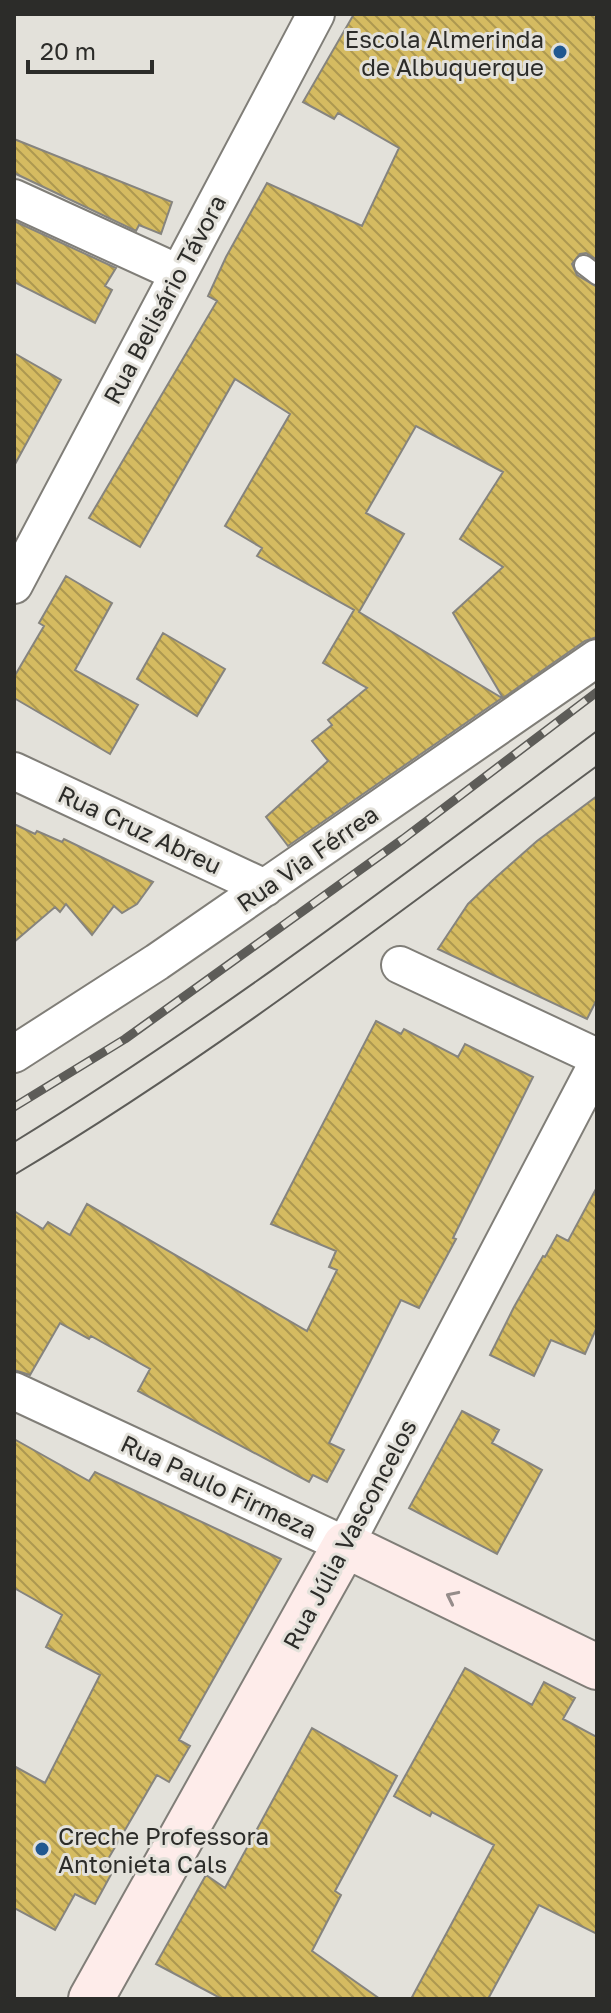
<svg xmlns="http://www.w3.org/2000/svg" width="611" height="2013" font-family="'Golos Text',sans-serif">
	<style>
		.building { fill: url(#building-back-hatch); stroke: #86847e; stroke-width: 2 }
		.lines { fill: none; stroke-linecap: round; stroke-linejoin: round }
		.lane-casing { stroke: #807e78; stroke-width: 22 }
		.street-casing { stroke: #807e78; stroke-width: 40 }
		.secondary-casing { stroke: #807e78; stroke-width: 48 }
		.lane { stroke: #fff; stroke-width: 18 }
		.street { stroke: #fff; stroke-width: 36 }
		.secondary { stroke: #feecea; stroke-width: 44 }
		.tram { stroke: #5d5c58; stroke-width: 2 }
		.rail-casing { stroke: #5d5c58; stroke-width: 9 }
		.rail { stroke: #e3e1da; stroke-width: 6; stroke-dasharray: 18; stroke-linecap: butt }
		.oneway { stroke: #958c8a }
		.poi-dot { fill: #215890; stroke: #e3e1da; stroke-width: 3 }
		.labels { text-anchor: middle; dominant-baseline: central; stroke-width: 6; stroke-linejoin: round; paint-order: stroke }
		.poi-label { font-size: 24px; fill: #2c2c29; stroke: #e3e1da; text-anchor: end }
		.street-label { font-size: 24px; fill: #2c2c29; stroke: #e3e1da }
	</style>
	<defs>
		<pattern id="building-back-hatch" width="6" height="6" patternUnits="userSpaceOnUse" patternTransform="scale(2)"><rect width="6" height="6" fill="#d5bb61"/><path d="M-1 5l2 2M0 0l6 6M5-1l2 2" fill="none" stroke="#ad9850"/></pattern>
	</defs>
	<rect width="100%" height="100%" fill="#e3e1da"/>
	<!-- building -->
	<path class="building" d="M354 14H597V260L586 253 580 254 572 264 577 275 597 287V637L585 641 503 698 453 613 503 567 460 539 503 472 416 426 366 513 404 534 359 612 502 698 288 846 266 817 328 761 312 741 332 725 328 720 367 688 323 663 354 610 257 556 262 548 225 526 290 414 235 379 140 547 89 518 217 301 208 296 226 257 267 183 362 226 399 148 338 113 334 119 303 102Z
		M14 139 172 202 161 234 139 225 136 231 14 173Z
		M14 221 116 268 105 286 112 290 95 323 14 282Z
		M14 353 61 380 14 466Z
		M66 576 112 603 75 670 138 705 110 754 14 698V677L44 626 39 623Z
		M163 633 225 669 197 716 137 679Z
		M597 796V999L587 1019 438 949 468 904 494 879 537 841Z
		M14 824 35 834 37 831 62 842 64 839 153 882 137 904 122 913 114 906 92 935 66 904 60 912 55 907 14 942Z
		M376 1021 401 1034 404 1029 458 1057 465 1044 533 1077 453 1238 456 1239 419 1308 401 1300 371 1360 329 1443 344 1450 327 1482 313 1475 309 1482 138 1391 150 1369 91 1336 89 1339 60 1323 30 1375 14 1370V1211L43 1229 48 1222 70 1235 87 1204 307 1331 337 1270 329 1267 336 1251 271 1224Z
		M597 1187V1327L585 1354 551 1340 534 1376 490 1355 514 1307 543 1256 545 1257 557 1235 568 1241Z
		M462 1411 499 1430 492 1443 542 1470 497 1554 409 1508Z
		M14 1439 89 1481 95 1472 281 1559 179 1740 190 1746 169 1782 157 1775 104 1866 113 1871 95 1904 75 1894 55 1930 14 1908V1766L45 1783 100 1675 46 1647 62 1615 14 1588Z
		M465 1668 532 1705 544 1682 575 1698 563 1719 597 1737V1934L539 1905 488 1999H411L494 1845 432 1812 430 1816 394 1796Z
		M312 1728 397 1776 335 1891 341 1895 312 1951 380 1999H222L156 1964 206 1875 225 1888Z"/>
	<g class="lines">
		<defs>
			<path id="lane" d="M584 265 597 275"/>
			<path id="street" d="M14 198 178 273
				M14 585 316 14
				M14 771 265 888
				M400 965 597 1057
				M14 1054 157 962 597 658
				M14 1391 345 1545 597 1064"/>
			<path id="secondary" d="M91 1999 345 1545 597 1667"/>
		</defs>
		<!-- lane casing -->
		<use href="#lane" class="lane-casing"/>
		<!-- street casing -->
		<use href="#street" class="street-casing"/>
		<!-- secondary casing -->
		<use href="#secondary" class="secondary-casing"/>
		<!-- lane -->
		<use href="#lane" class="lane"/>
		<!-- street -->
		<use href="#street" class="street"/>
		<!-- secondary -->
		<use href="#secondary" class="secondary"/>
		<!-- tram -->
		<path class="tram" d="M14 1142C216 1018 406 873 597 731
			M14 1175C216 1055 408 905 597 766"/>
		<defs>
			<path id="rail" d="M14 1107 125 1039 403 839 597 692"/>
		</defs>
		<!-- rail casing -->
		<use href="#rail" class="rail-casing"/>
		<!-- rail -->
		<use href="#rail" class="rail"/>
	</g>
	<!-- one-way arrows -->
	<defs><path id="oneway-chevron" d="M-2-3.5L2.5 0L-2 3.5" fill="none" stroke-width="1.6" stroke-linecap="round" stroke-linejoin="round" transform="scale(2)"/></defs>
	<use class="oneway" href="#oneway-chevron" transform="translate(452 1597) rotate(-154)"/>
	<!-- markers -->
	<g class="poi-dot">
		<circle cx="560" cy="52" r="8"/>
		<circle cx="42" cy="1849" r="8"/>
	</g>
	<g class="labels">
		<!-- poi labels -->
		<g class="poi-label">
			<text x="544" y="38">Escola Almerinda<tspan x="544" dy="28">de Albuquerque</tspan></text>
			<text x="58" y="1835" text-anchor="start">Creche Professora<tspan x="58" dy="28">Antonieta Cals</tspan></text>
		</g>
		<!-- street labels -->
		<g class="street-label">
			<text transform="translate(164 299) rotate(-62)">Rua Belisário Távora</text>
			<text transform="translate(140 829) rotate(25)">Rua Cruz Abreu</text>
			<text transform="translate(307 858) rotate(-35)">Rua Via Férrea</text>
			<text transform="translate(219 1486) rotate(25)">Rua Paulo Firmeza</text>
			<text transform="translate(349 1534) rotate(-62)">Rua Júlia Vasconcelos</text>
		</g>
	</g>
	<!-- border -->
	<rect width="611" height="2013" fill="none" stroke="#2c2c29" stroke-width="32"/>
	<!-- scale -->
	<path d="M28 60v12h124v-12" fill="none" stroke="#2c2c29" stroke-width="4"/>
	<text x="40" y="60" font-size="24" fill="#2c2c29" stroke="#e3e1da" stroke-width="6" paint-order="stroke">20 m</text>
</svg>
